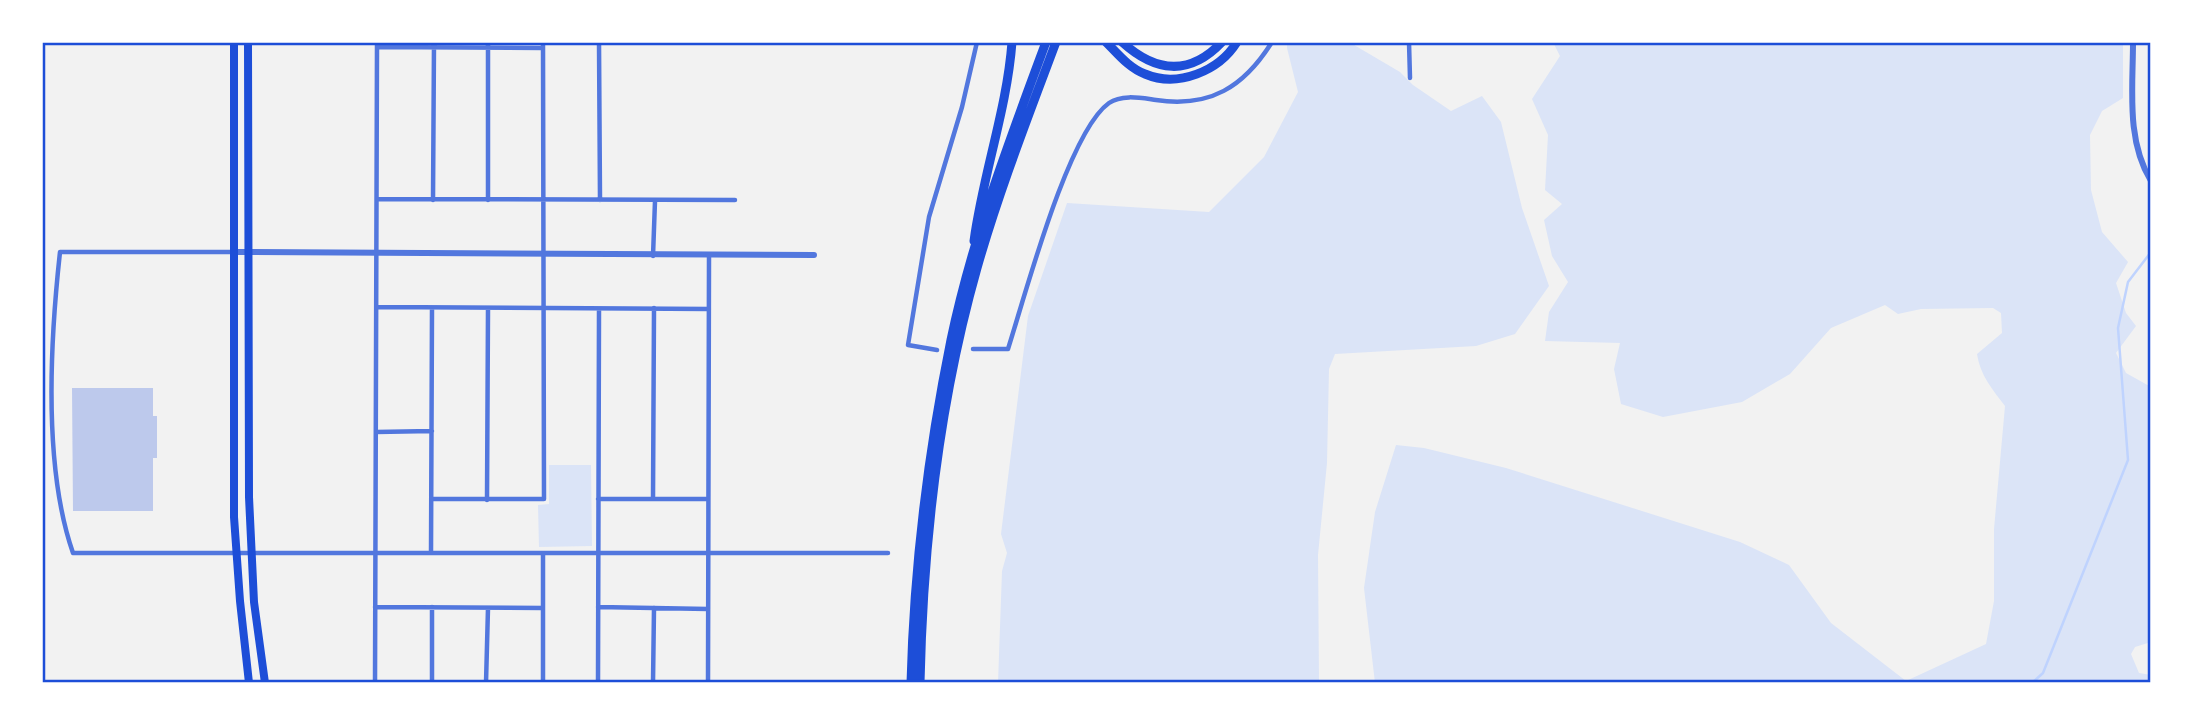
<svg xmlns="http://www.w3.org/2000/svg" width="2193" height="725" font-family="Manrope,sans-serif">
	<style>
		.green { fill: #dbe4f7 }
		.lines { fill: none; stroke-linecap: round; stroke-linejoin: round }
		.stream { stroke: #bfd3fe; stroke-width: 2.5 }
		.building { fill: #bdc9ec }
		.minor { stroke: #5277de; stroke-width: 4.5 }
		.tertiary { stroke: #5277de; stroke-width: 6 }
		.trunk { stroke: #1d4ed8; stroke-width: 8 }
		.motorway { stroke: #1d4ed8; stroke-width: 9 }
		.neatline { fill: none; stroke: #1d4ed8; stroke-width: 2.5 }
	</style>
	<rect width="100%" height="100%" fill="#f2f2f2"/>
	<!-- green -->
	<path class="green" d="M1287 42H1349L1400 72 1413 85 1451 111 1482 96 1501 122 1522 208 1549 286 1515 334 1476 346 1335 354 1329 369 1327 463 1318 555 1319 683H998L1002 571 1007 553 1001 534 1028 316 1067 203 1209 212 1264 157 1298 92 1287 48Z
		M1553 42H2123V98L2102 111 2090 135 2091 190 2102 232 2128 262 2116 283 2126 313 2136 326 2116 353 2126 373 2151 387V642L2135 647 2131 654 2139 673 2151 675V683H1375L1364 588 1375 512 1396 445 1424 448 1506 468 1740 542 1789 565 1831 623 1906 681 1986 644 1994 601V529L2005 406C1992 389 1980 375 1977 354L2002 333 2001 313 1993 308 1921 309 1898 314 1885 305 1831 328 1790 374 1742 402 1663 417 1621 404 1614 369 1620 343 1545 341 1549 312 1568 282 1552 256 1544 220 1562 204 1545 190 1548 135 1532 99 1560 56Z
		M549 465H591L592 546 539 547 538 505 549 504Z"/>
	<g class="lines">
		<!-- stream -->
		<path class="stream" d="M2150 42 2151 77
			M2032 683 2043 673 2128 460 2118 328 2128 282 2151 252"/>
	</g>
	<!-- building -->
	<path class="building" d="M72 388H153V416H157V458H153V511H73Z"/>
	<g class="lines">
		<!-- minor -->
		<path class="minor" d="M599 42 600 200
			M1409 42 1410 78
			M377 47 543 48
			M377 199 735 200
			M433 200 434 42
			M488 200V42
			M235 252H60C50 343 43 467 73 553H888
			M653 256 655 201
			M377 307 709 309
			M973 349H1008C1025 296 1068 132 1109 103 1122 94 1141 98 1156 100 1210 108 1244 87 1272 42
			M937 350 908 345 929 217 962 107 977 42
			M376 432 432 431
			M432 499H544L543 42
			M598 499H708
			M653 499 654 308
			M487 500 488 309
			M431 553 432 308
			M375 607 543 608
			M598 607 708 609
			M375 683 377 42
			M432 683V607
			M486 683 488 608
			M543 683V553
			M598 683 599 309
			M653 683 654 608
			M708 683 709 256"/>
		<!-- tertiary -->
		<path class="tertiary" d="M2133 42C2133 89 2126 140 2151 181
			M235 252 814 255"/>
		<!-- trunk -->
		<path class="trunk" d="M234 42V517L240 601 249 683
			M248 42 249 497 254 602 265 683"/>
		<!-- motorway -->
		<path class="motorway" d="M1106 42C1118 54 1129 68 1145 74 1178 88 1219 71 1237 42
			M1122 42C1155 72 1189 77 1222 42
			M974 241C983 174 1007 109 1012 42
			M911 683C914 568 928 453 951 340 972 239 1010 139 1046 42
			M920 683C923 544 939 402 977 268 999 191 1028 117 1056 42"/>
	</g>
	<!-- border -->
	<rect width="2193" height="725" fill="none" stroke="#ffffff" stroke-width="88"/>
	<rect x="44" y="44" width="2105" height="637" class="neatline"/>
</svg>
